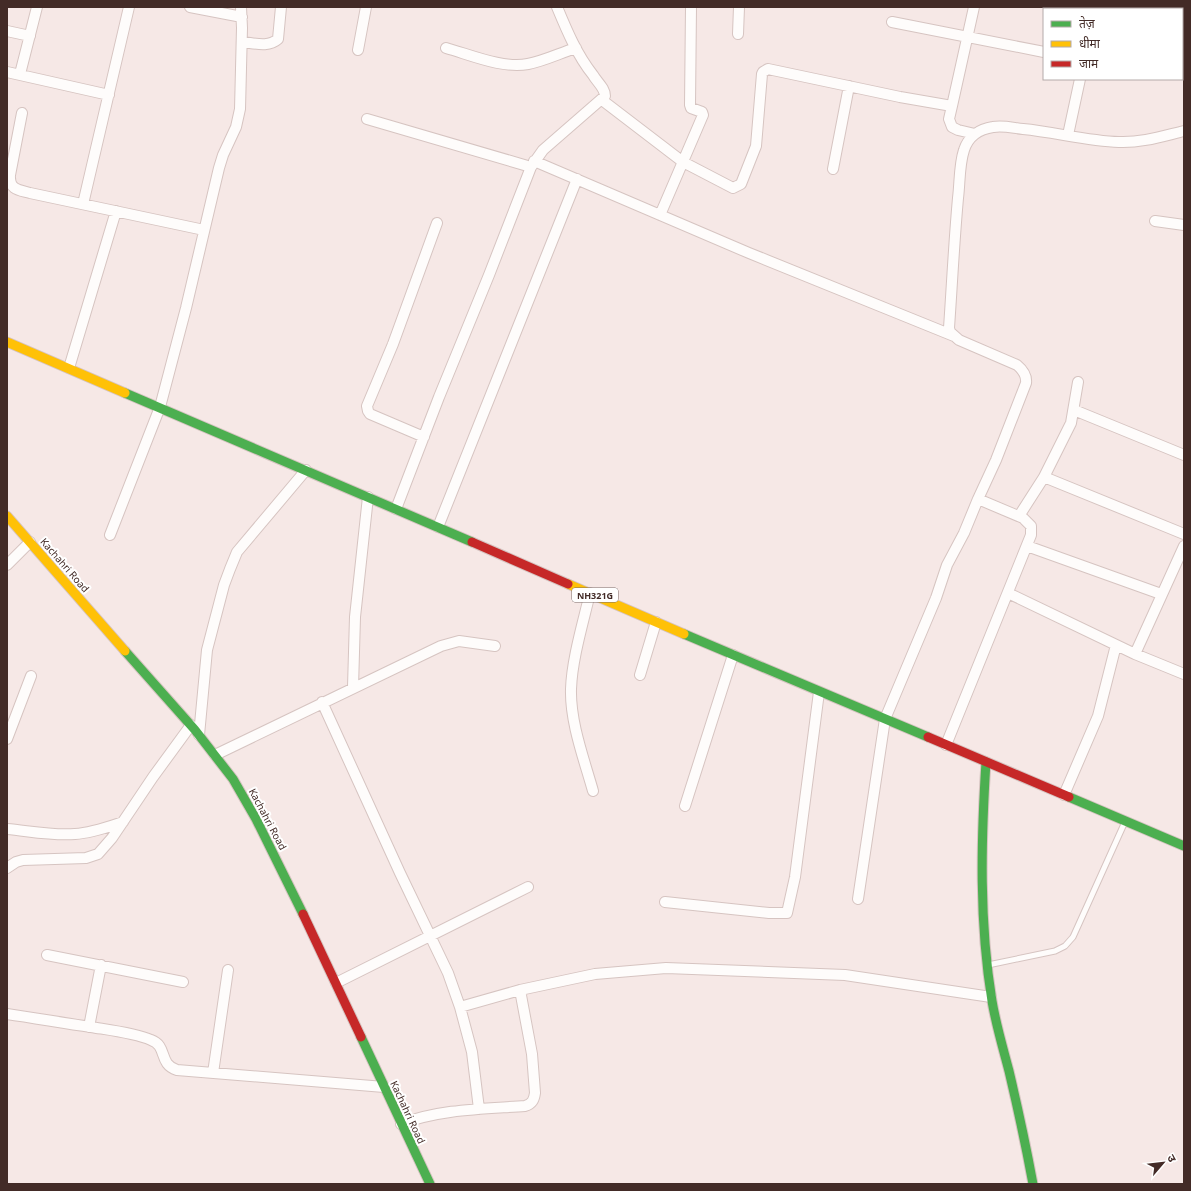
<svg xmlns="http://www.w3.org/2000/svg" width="1191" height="1191" font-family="'Noto Sans','Noto Sans Devanagari',sans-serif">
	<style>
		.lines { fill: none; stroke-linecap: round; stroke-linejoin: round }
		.lane-casing { stroke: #d6c4c1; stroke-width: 7 }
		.street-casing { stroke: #d6c4c1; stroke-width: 12 }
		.fast-casing { stroke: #d6c4c1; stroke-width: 11 }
		.slow-casing { stroke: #d6c4c1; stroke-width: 11 }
		.jam-casing { stroke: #d6c4c1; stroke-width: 11 }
		.lane { stroke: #fefcfb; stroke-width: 5 }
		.street { stroke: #fefcfb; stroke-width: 10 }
		.fast { stroke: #4caf50; stroke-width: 9 }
		.slow { stroke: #ffc107; stroke-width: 9 }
		.jam { stroke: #c62828; stroke-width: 9 }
		.labels { text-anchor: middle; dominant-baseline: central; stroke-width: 4; stroke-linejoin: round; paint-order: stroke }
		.shield { fill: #fff; stroke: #7b6b68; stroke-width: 1 }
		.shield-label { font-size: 9px; font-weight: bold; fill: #432b27 }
		.street-label { font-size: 10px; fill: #432b27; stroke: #fff }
	</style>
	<rect width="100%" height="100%" fill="#f6e8e6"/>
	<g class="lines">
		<defs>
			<path id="lane" d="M988 965 1055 951 1065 946 1073 937 1124 824"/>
			<path id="street" d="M190 7 242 17
				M974 7 952 106 949 119 952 127 958 130 975 134
				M892 22 1044 52
				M7 31 30 36
				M738 34 739 7
				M242 42C254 43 268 48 278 39L281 7
				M446 48C471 55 503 69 528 64 544 61 560 53 576 48
				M358 50 366 7
				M7 72 109 95
				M20 74 37 7
				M602 100 683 162 733 188 741 184 756 146 762 74 763 72 768 69 900 97 952 106
				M22 113 10 175C9 190 19 190 30 193L204 230
				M367 119 531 167
				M1068 135 1080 79
				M534 161 749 253 954 336
				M833 169 849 86
				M83 204 129 7
				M660 215 703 115 702 112 691 108 690 105 691 7
				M1155 221 1184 225
				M69 368 116 211
				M1074 410 1184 455
				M424 437 370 414 368 411 367 406 393 344 437 223
				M1044 477 1184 534
				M396 509 439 397 489 275 531 167 543 150 605 96C605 88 597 82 593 75 577 55 567 31 557 7
				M1019 516 1044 477 1071 423 1078 382
				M438 527 577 179
				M110 535 160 407 186 308 219 168 223 155 236 127 240 109 242 28 241 7
				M1027 546 1161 594
				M7 565 30 542
				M590 593C583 623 572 659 571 689 570 722 584 759 593 791
				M1008 593 1135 654 1184 674
				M1135 654 1184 546
				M640 675 656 622
				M353 687 355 617 368 497
				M322 702 400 873 448 973 460 1007 472 1052 479 1109
				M199 735 207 650 224 585 230 569 237 552 306 470
				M7 739 31 676
				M946 745 1031 535V526L1023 518 978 499
				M215 755 441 646 459 641 495 646
				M1064 795 1098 716 1116 645
				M685 806 733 655
				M7 829C29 831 53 836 75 834 92 833 108 827 123 822
				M7 868 16 862 23 860 86 858 98 854 112 838 153 777 191 725
				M858 899 885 719 936 598 947 565 964 533 978 499 996 460 1026 383C1027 375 1023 370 1017 365L959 340 950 332 949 328C952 285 954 242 958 198 960 183 959 165 964 150 968 137 979 129 993 127 1003 125 1013 128 1023 129 1055 132 1087 141 1119 142 1141 143 1163 136 1184 131
				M665 902 769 913H787L795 877 819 692
				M47 955 183 982
				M336 983 528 887
				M460 1007 520 990 595 974 666 968 845 975 991 997
				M7 1014C35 1018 63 1023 91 1027 109 1030 135 1033 151 1040 168 1046 158 1064 177 1070L384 1087
				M89 1027 101 965
				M213 1073 228 970
				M401 1124C440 1109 484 1109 525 1106 532 1104 534 1100 535 1093L532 1054 520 990"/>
			<path id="fast" d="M125 393 472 542
				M684 634 928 737
				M125 651 195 730 233 779 256 819 303 914
				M986 762C981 841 979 922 992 1001 996 1025 1003 1048 1009 1071 1018 1109 1026 1146 1033 1184
				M1069 797 1184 846
				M361 1037 430 1184"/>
			<path id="slow" d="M7 342 125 393
				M7 516 125 651
				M568 584 684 634"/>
			<path id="jam" d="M472 542 568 584
				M928 737 1069 797
				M303 914 361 1037"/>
		</defs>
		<!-- lane casing -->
		<use href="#lane" class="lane-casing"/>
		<!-- street casing -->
		<use href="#street" class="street-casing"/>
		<!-- fast casing -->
		<use href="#fast" class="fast-casing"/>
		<!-- slow casing -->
		<use href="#slow" class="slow-casing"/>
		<!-- jam casing -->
		<use href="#jam" class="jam-casing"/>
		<!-- lane -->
		<use href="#lane" class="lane"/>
		<!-- street -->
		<use href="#street" class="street"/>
		<!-- fast -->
		<use href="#fast" class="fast"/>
		<!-- slow -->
		<use href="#slow" class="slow"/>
		<!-- jam -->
		<use href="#jam" class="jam"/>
	</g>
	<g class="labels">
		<!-- shield labels -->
		<rect class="shield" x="572" y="588" width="46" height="14" rx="3"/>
		<g class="shield-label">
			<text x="595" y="595">NH321G</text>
		</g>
		<!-- street labels -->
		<g class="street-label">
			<text transform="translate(65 565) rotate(49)">Kachahri Road</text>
			<text transform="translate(268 819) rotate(62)">Kachahri Road</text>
			<text transform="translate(408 1112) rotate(65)">Kachahri Road</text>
		</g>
	</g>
	<!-- border -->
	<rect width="1191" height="1191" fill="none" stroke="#432b27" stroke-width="16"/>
	<!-- legend -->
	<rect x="1043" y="8" width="140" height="72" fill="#ffffff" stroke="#b4aaa9"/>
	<rect x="1051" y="21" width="20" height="6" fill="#4caf50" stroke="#b4aaa9"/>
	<text x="1079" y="28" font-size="12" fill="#432b27">तेज़</text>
	<rect x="1051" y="41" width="20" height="6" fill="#ffc107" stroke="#b4aaa9"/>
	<text x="1079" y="48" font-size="12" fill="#432b27">धीमा</text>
	<rect x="1051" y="61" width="20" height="6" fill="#c62828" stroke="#b4aaa9"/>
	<text x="1079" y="68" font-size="12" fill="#432b27">जाम</text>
	<!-- north arrow -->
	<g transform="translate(1163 1163) rotate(62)" stroke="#ffffff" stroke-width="3" paint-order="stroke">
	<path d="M0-3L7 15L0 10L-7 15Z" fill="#432b27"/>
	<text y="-6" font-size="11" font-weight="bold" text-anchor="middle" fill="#432b27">उ</text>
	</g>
</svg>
